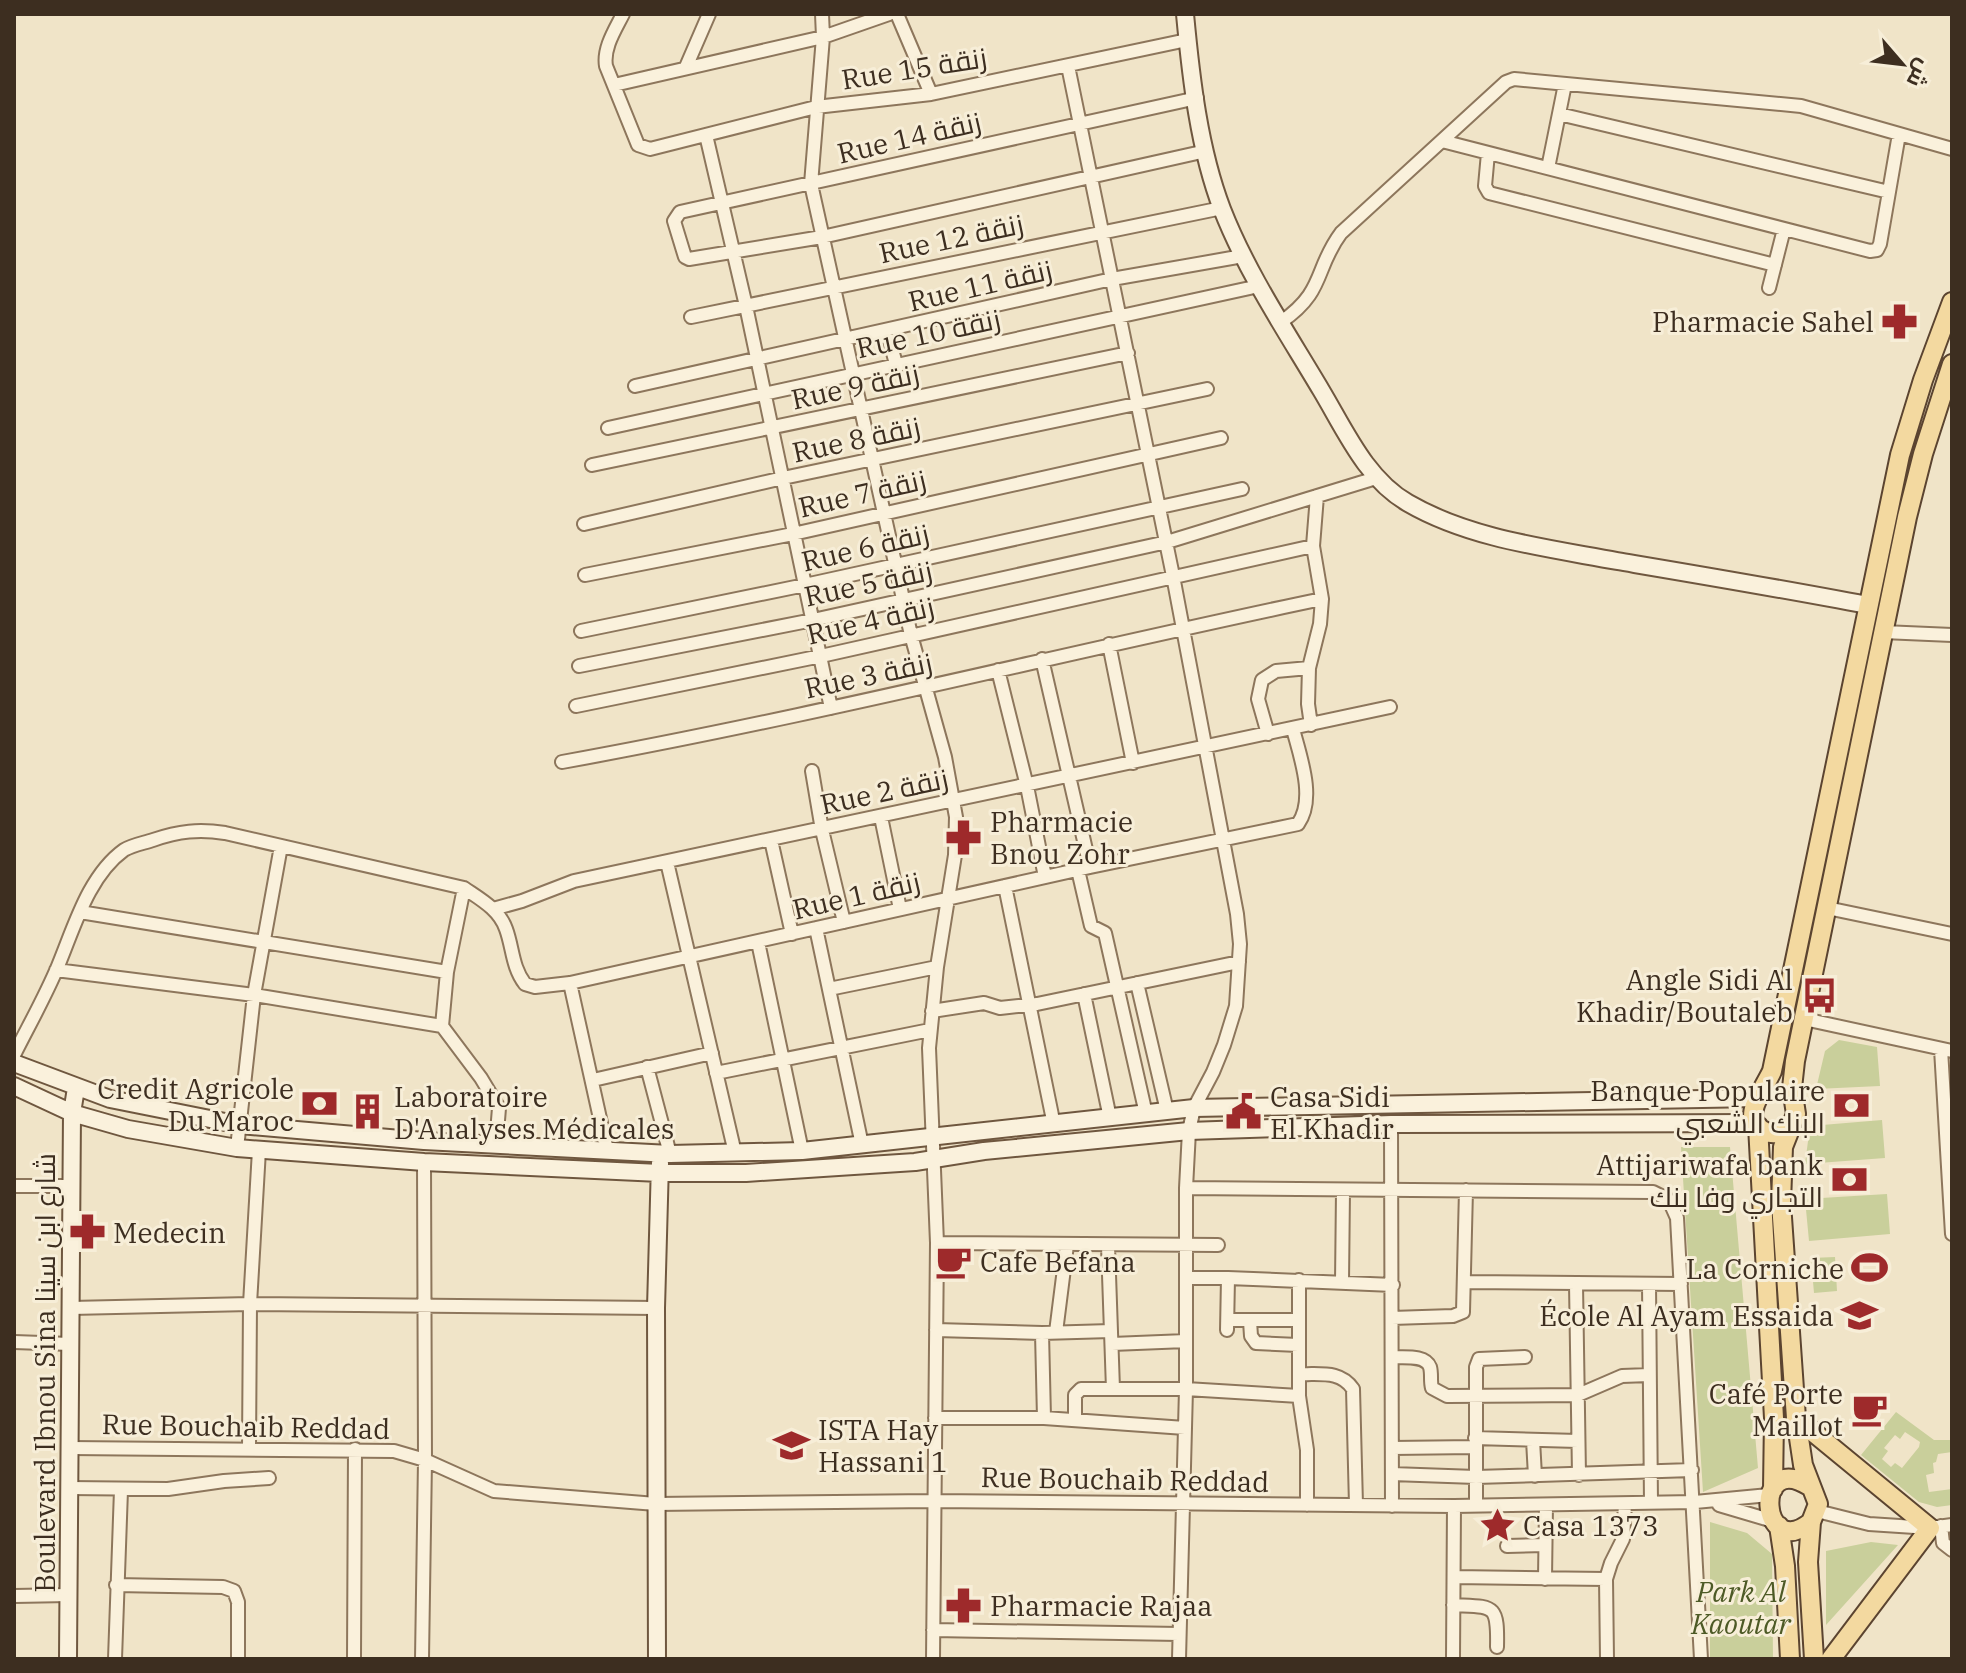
<svg xmlns="http://www.w3.org/2000/svg" width="1966" height="1673" font-family="'IBM Plex Serif',Cairo,serif">
	<style>
		.green { fill: #c9cf9b; fill-rule: evenodd }
		.lines { fill: none; stroke-linecap: round; stroke-linejoin: round }
		.street-casing { stroke: #8d765c; stroke-width: 16 }
		.secondary-casing { stroke: #6f573f; stroke-width: 20 }
		.primary-casing { stroke: #5b4430; stroke-width: 22 }
		.street { stroke: #faf1dc; stroke-width: 12 }
		.secondary { stroke: #faf1dc; stroke-width: 16 }
		.primary { stroke: #f3d9a0; stroke-width: 18 }
		.labels { text-anchor: middle; dominant-baseline: central; stroke-width: 6; stroke-linejoin: round; paint-order: stroke }
		.street-label { font-size: 28px; fill: #3d2e20; stroke: #f7eed8 }
		.poi-label { font-size: 28px; fill: #3d2e20; stroke: #f7eed8; text-anchor: end }
		.park-label { font-size: 28px; font-style: italic; fill: #4d5a26; stroke: #f7eed8 }
	</style>
	<rect width="100%" height="100%" fill="#f0e4c8"/>
	<!-- green -->
	<path class="green" d="M1839 1040 1877 1047 1880 1086 1816 1089 1825 1051Z
		M1882 1120 1885 1158 1805 1164 1810 1126Z
		M1681 1147H1730L1758 1468 1703 1492Z
		M1887 1194 1890 1234 1809 1241 1805 1199Z
		M1835 1257 1837 1291 1814 1293 1811 1258Z
		M1896 1412 1934 1440H1952V1452L1938 1454 1936 1462 1933 1463 1934 1473 1926 1475 1929 1492 1952 1489V1505L1937 1507 1919 1502 1861 1455ZM1905 1432 1920 1442 1919 1447 1902 1468 1895 1463 1891 1467 1882 1459 1888 1451 1884 1448 1895 1435 1900 1439Z
		M1710 1522 1747 1533 1772 1554 1773 1659H1710Z
		M1871 1542 1898 1545 1826 1625V1551Z"/>
	<g class="lines">
		<defs>
			<path id="street" d="M623 14C615 30 603 48 606 66L638 145 650 149 816 107 931 94 1187 40
				M822 14 823 37 811 184 911 635 945 757 956 817 955 855 937 967 929 1048 937 1243 933 1659
				M897 14 931 94
				M1068 66 1173 576 1237 914 1240 944 1236 1006 1224 1045 1213 1072 1194 1108 1189 1131 1186 1188V1389L1179 1659
				M686 67 709 14
				M614 85 823 37 889 14
				M1197 98 680 212 674 221 685 257 689 259 822 237 1206 151
				M1559 114 1889 192
				M706 135 746 306 831 708
				M1442 141 1870 251 1877 250 1880 244 1899 134
				M1488 153 1485 186 1489 193 1775 265
				M1548 168 1565 84
				M1769 288 1784 229
				M691 317 1222 208
				M1281 322C1326 291 1314 269 1341 233L1506 82 1514 79 1801 106 1952 149
				M887 331 896 364
				M635 386 1112 279 1243 256
				M608 428 1259 286
				M592 465 1128 353
				M584 524 783 478 1207 389
				M585 575 793 534 1221 438
				M581 631 805 585 1242 489
				M1883 632 1952 635
				M1109 644 1133 763
				M1042 659 1090 867
				M579 666 813 620 1167 542 1376 478
				M998 670 1027 786 1045 877
				M576 706 821 656 1313 546
				M1311 725 1308 704 1309 668 1320 624 1322 599 1313 546 1317 496
				M1268 734 1258 699 1262 680 1276 671 1309 668
				M562 762C817 716 1068 652 1322 599
				M812 771 822 830 844 922
				M881 817 900 909
				M771 840 792 934
				M667 862 735 1153
				M1078 870 1091 926 1105 933 1146 1114
				M1005 886 1054 1125
				M464 888C480 899 499 909 506 929 513 948 512 967 525 984L535 987 570 983 1090 867 1298 824C1316 799 1300 756 1293 729
				M1827 908 1952 934
				M493 909 522 901 574 881 1390 707
				M80 912 447 972
				M816 928 862 1145
				M758 942 802 1151
				M56 970 254 995 442 1026
				M570 983 607 1150
				M1137 983 1167 1111
				M829 989 937 967
				M1084 994 1110 1118
				M932 1011 984 1003 1000 1008 1037 1004 1239 962
				M1804 1019 1952 1051
				M1941 1049 1952 1234
				M14 1055C29 1025 45 997 58 966 74 928 88 876 124 850 132 845 144 843 153 840 179 831 199 829 225 833L464 888 447 972 442 1026 481 1078 499 1108 496 1145
				M647 1067 670 1154
				M716 1073 930 1030
				M593 1080 712 1053
				M1391 1124 1392 1506
				M237 1148 254 995 281 846
				M14 1186H72
				M1186 1188 1653 1192 1669 1200 1677 1218 1701 1659
				M937 1243 1218 1245
				M1108 1246 1113 1389
				M1186 1278H1228L1227 1330
				M1228 1278 1393 1285
				M1299 1280V1396L1307 1450V1505
				M1342 1282 1343 1191
				M1466 1282 1681 1284
				M1576 1284 1579 1475
				M1649 1284 1651 1503
				M71 1308 250 1304 656 1308
				M1392 1318 1453 1316 1463 1312 1466 1190
				M1228 1320H1299
				M1250 1321 1251 1336 1256 1343 1298 1345
				M936 1330 1042 1333 1111 1331
				M1056 1332 1067 1245
				M1042 1333 1044 1418
				M14 1342 70 1344
				M1112 1344 1186 1341
				M1392 1357C1403 1358 1425 1354 1430 1367 1432 1374 1430 1381 1432 1388L1447 1396 1578 1395 1622 1376 1649 1375
				M1299 1374C1320 1375 1340 1370 1353 1389L1356 1505
				M935 1418H1044L1185 1428
				M1075 1420V1395L1081 1389H1186L1299 1396
				M1475 1438 1578 1441
				M1533 1440 1535 1476
				M70 1448 394 1451 425 1460 494 1491 656 1504 933 1501 1454 1506 1695 1502 1769 1495
				M249 1448 250 1304 259 1150
				M1392 1448 1475 1447
				M1392 1474 1476 1477 1692 1470
				M69 1488 168 1489 224 1481 269 1478
				M1719 1505 1773 1521
				M1476 1506V1367L1479 1359 1525 1357
				M1817 1511 1869 1524 1930 1528 1952 1525
				M1941 1526 1943 1543 1952 1550
				M1507 1546 1545 1545
				M1454 1577 1606 1579
				M1545 1579 1546 1505
				M116 1585 223 1587 234 1591 238 1602V1659
				M14 1596 69 1595
				M1453 1605C1494 1607 1498 1603 1497 1647
				M933 1630 1179 1634
				M115 1659 121 1490
				M354 1659 355 1449
				M422 1659 425 1460 424 1162
				M1453 1659 1454 1506
				M1607 1659 1606 1579 1611 1563 1623 1539 1625 1504"/>
			<path id="secondary" d="M1185 14C1191 78 1199 149 1222 209 1247 273 1286 331 1321 390 1345 430 1366 479 1408 503 1470 539 1548 548 1617 561 1700 575 1784 589 1867 605
				M14 1063 110 1099 240 1125 424 1141 670 1154 802 1151 1194 1108 1757 1098
				M14 1086 72 1113 128 1129 237 1148 424 1162 660 1173H746L915 1162 984 1151 1189 1131 1391 1124 1756 1123
				M68 1659 72 1113 76 1088
				M657 1659 656 1308 660 1163"/>
			<path id="primary" d="M1758 1126 1774 1418 1773 1489
				M1790 1126C1783 1132 1775 1135 1766 1132 1737 1120 1765 1088 1772 1071L1900 455 1923 380 1952 302
				M1796 1418 1930 1528 1831 1659
				M1809 1486C1752 1450 1760 1563 1811 1522
				M1779 1526 1785 1566 1790 1659
				M1814 1659 1808 1562 1811 1522 1818 1504 1803 1465 1796 1418 1781 1203 1783 1147 1796 1114 1792 1088 1795 1061 1907 517 1923 454 1952 364"/>
		</defs>
		<!-- street casing -->
		<use href="#street" class="street-casing"/>
		<!-- secondary casing -->
		<use href="#secondary" class="secondary-casing"/>
		<!-- primary casing -->
		<use href="#primary" class="primary-casing"/>
		<!-- street -->
		<use href="#street" class="street"/>
		<!-- secondary -->
		<use href="#secondary" class="secondary"/>
		<!-- primary -->
		<use href="#primary" class="primary"/>
	</g>
	<!-- icons -->
	<defs>
		<symbol id="pharmacy-bare" viewBox="-9 -9 18 18"><path d="M-2-6h4v4h4v4h-4v4h-4v-4h-4v-4h4Z" fill="#9e2a2b" stroke="#f7eed8" stroke-width="2.5" paint-order="stroke"/></symbol>
		<symbol id="bus-bare" viewBox="-9 -9 18 18"><path d="M-5-6H5V4H4V6H2V4H-2V6H-4V4H-5ZM-3.5-4V0h7V-4ZM-3.5 1.2v1.5H-2V1.2ZM2 1.2v1.5H3.5V1.2Z" fill="#9e2a2b" stroke="#f7eed8" stroke-width="2.5" paint-order="stroke"/></symbol>
		<symbol id="bank-bare" viewBox="-9 -9 18 18"><path d="M-6-4H6V4H-6ZM0-2.3a2.3 2.3 0 1 0 0 4.6a2.3 2.3 0 1 0 0-4.6Z" fill="#9e2a2b" stroke="#f7eed8" stroke-width="2.5" paint-order="stroke"/></symbol>
		<symbol id="building-bare" viewBox="-9 -9 18 18"><path d="M-4-6H4V6H1V3H-1V6H-4ZM-2.5-4.3h1.7v1.8h-1.7ZM.8-4.3h1.7v1.8H.8ZM-2.5-1h1.7V.8h-1.7ZM.8-1h1.7V.8H.8Z" fill="#9e2a2b" stroke="#f7eed8" stroke-width="2.5" paint-order="stroke"/></symbol>
		<symbol id="civic-bare" viewBox="-9 -9 18 18"><path d="M-.6-6.5H3V-4.5H.6V-3L4-1V1h2V6H-6V1h2V-1L-.6-3ZM-1.2 2.5V6h2.4V2.5Z" fill="#9e2a2b" stroke="#f7eed8" stroke-width="2.5" paint-order="stroke"/></symbol>
		<symbol id="cafe-bare" viewBox="-9 -9 18 18"><path d="M-5.5-4.5H6V0H3Q3 3.5 0 3.5H-2.5Q-5.5 3.5-5.5 0ZM3-3.2v2h1.7v-2ZM-6 4.5H4V6H-6Z" fill="#9e2a2b" stroke="#f7eed8" stroke-width="2.5" paint-order="stroke"/></symbol>
		<symbol id="stadium-bare" viewBox="-9 -9 18 18"><path d="M0-5a6.5 5 0 1 0 0 10a6.5 5 0 1 0 0-10ZM-3.5-1.8h7v3.6h-7Z" fill="#9e2a2b" stroke="#f7eed8" stroke-width="2.5" paint-order="stroke"/></symbol>
		<symbol id="school-bare" viewBox="-9 -9 18 18"><path d="M0-5L7-2L0 1L-7-2ZM-4 1L0 2.5L4 1V4Q0 6-4 4Z" fill="#9e2a2b" stroke="#f7eed8" stroke-width="2.5" paint-order="stroke"/></symbol>
		<symbol id="university-bare" viewBox="-9 -9 18 18"><path d="M0-5L7-2L0 1L-7-2ZM-4 1L0 2.5L4 1V4Q0 6-4 4Z" fill="#9e2a2b" stroke="#f7eed8" stroke-width="2.5" paint-order="stroke"/></symbol>
		<symbol id="sight-bare" viewBox="-9 -9 18 18"><path d="M0-6L1.8-2.2L6-1.7L2.9 1.2L3.7 5.4L0 3.3L-3.7 5.4L-2.9 1.2L-6-1.7L-1.8-2.2Z" fill="#9e2a2b" stroke="#f7eed8" stroke-width="2.5" paint-order="stroke"/></symbol>
	</defs>
	<g fill-rule="evenodd">
		<use href="#pharmacy-bare" x="1874" y="296" width="51" height="51"/>
		<use href="#pharmacy-bare" x="938" y="812" width="51" height="51"/>
		<use href="#bus-bare" x="1794" y="970" width="51" height="51"/>
		<use href="#bank-bare" x="294" y="1078" width="51" height="51"/>
		<use href="#bank-bare" x="1826" y="1080" width="51" height="51"/>
		<use href="#building-bare" x="342" y="1086" width="51" height="51"/>
		<use href="#civic-bare" x="1218" y="1086" width="51" height="51"/>
		<use href="#bank-bare" x="1824" y="1154" width="51" height="51"/>
		<use href="#pharmacy-bare" x="62" y="1206" width="51" height="51"/>
		<use href="#cafe-bare" x="928" y="1236" width="51" height="51"/>
		<use href="#stadium-bare" x="1844" y="1242" width="51" height="51"/>
		<use href="#school-bare" x="1834" y="1290" width="51" height="51"/>
		<use href="#cafe-bare" x="1844" y="1384" width="51" height="51"/>
		<use href="#university-bare" x="766" y="1420" width="51" height="51"/>
		<use href="#sight-bare" x="1472" y="1500" width="51" height="51"/>
		<use href="#pharmacy-bare" x="938" y="1580" width="51" height="51"/>
	</g>
	<g class="labels">
		<!-- street labels -->
		<g class="street-label">
			<text transform="translate(914 68) rotate(-9)">Rue 15 زنقة</text>
			<text transform="translate(909 137) rotate(-13)">Rue 14 زنقة</text>
			<text transform="translate(951 238) rotate(-12)">Rue 12 زنقة</text>
			<text transform="translate(980 285) rotate(-13)">Rue 11 زنقة</text>
			<text transform="translate(928 333) rotate(-12)">Rue 10 زنقة</text>
			<text transform="translate(855 386) rotate(-12)">Rue 9 زنقة</text>
			<text transform="translate(856 439) rotate(-12)">Rue 8 زنقة</text>
			<text transform="translate(862 493) rotate(-13)">Rue 7 زنقة</text>
			<text transform="translate(865 547) rotate(-13)">Rue 6 زنقة</text>
			<text transform="translate(868 583) rotate(-12)">Rue 5 زنقة</text>
			<text transform="translate(870 620) rotate(-13)">Rue 4 زنقة</text>
			<text transform="translate(868 675) rotate(-12)">Rue 3 زنقة</text>
			<text transform="translate(884 791) rotate(-12)">Rue 2 زنقة</text>
			<text transform="translate(856 895) rotate(-13)">Rue 1 زنقة</text>
			<text transform="translate(44 1373) rotate(-90)">Boulevard Ibnou Sina شارع ابن سينا</text>
			<text transform="translate(246 1426) rotate(1)">Rue Bouchaib Reddad</text>
			<text transform="translate(1125 1479) rotate(1)">Rue Bouchaib Reddad</text>
		</g>
		<!-- poi labels -->
		<g class="poi-label">
			<text x="1874" y="321">Pharmacie Sahel</text>
			<text x="990" y="821" text-anchor="start">Pharmacie<tspan x="990" dy="32">Bnou Zohr</tspan></text>
			<text x="1793" y="979">Angle Sidi Al<tspan x="1793" dy="32">Khadir/Boutaleb</tspan></text>
			<text x="294" y="1088">Credit Agricole<tspan x="294" dy="32">Du Maroc</tspan></text>
			<text x="1825" y="1090">Banque Populaire<tspan x="1825" dy="32">البنك الشعبي</tspan></text>
			<text x="394" y="1096" text-anchor="start">Laboratoire<tspan x="394" dy="32">D'Analyses Médicales</tspan></text>
			<text x="1270" y="1096" text-anchor="start">Casa Sidi<tspan x="1270" dy="32">El Khadir</tspan></text>
			<text x="1823" y="1164">Attijariwafa bank<tspan x="1823" dy="32">التجاري وفا بنك</tspan></text>
			<text x="113" y="1232" text-anchor="start">Medecin</text>
			<text x="980" y="1261" text-anchor="start">Cafe Befana</text>
			<text x="1844" y="1268">La Corniche</text>
			<text x="1834" y="1315">École Al Ayam Essaida</text>
			<text x="1843" y="1393">Café Porte<tspan x="1843" dy="32">Maillot</tspan></text>
			<text x="818" y="1429" text-anchor="start">ISTA Hay<tspan x="818" dy="32">Hassani 1</tspan></text>
			<text x="1523" y="1525" text-anchor="start">Casa 1373</text>
			<text x="990" y="1605" text-anchor="start">Pharmacie Rajaa</text>
		</g>
		<!-- park labels -->
		<g class="park-label">
			<text x="1741" y="1591">Park Al<tspan x="1741" dy="32">Kaoutar</tspan></text>
		</g>
	</g>
	<!-- border -->
	<rect width="1966" height="1673" fill="none" stroke="#3d2e20" stroke-width="32"/>
	<!-- north arrow -->
	<g transform="translate(1902 64) rotate(118)" stroke="#f7eed8" stroke-width="6" paint-order="stroke">
	<path d="M0-6L14 30L0 20L-14 30Z" fill="#3d2e20"/>
	<text y="-12" font-size="22" font-weight="bold" text-anchor="middle" fill="#3d2e20">ش</text>
	</g>
</svg>
